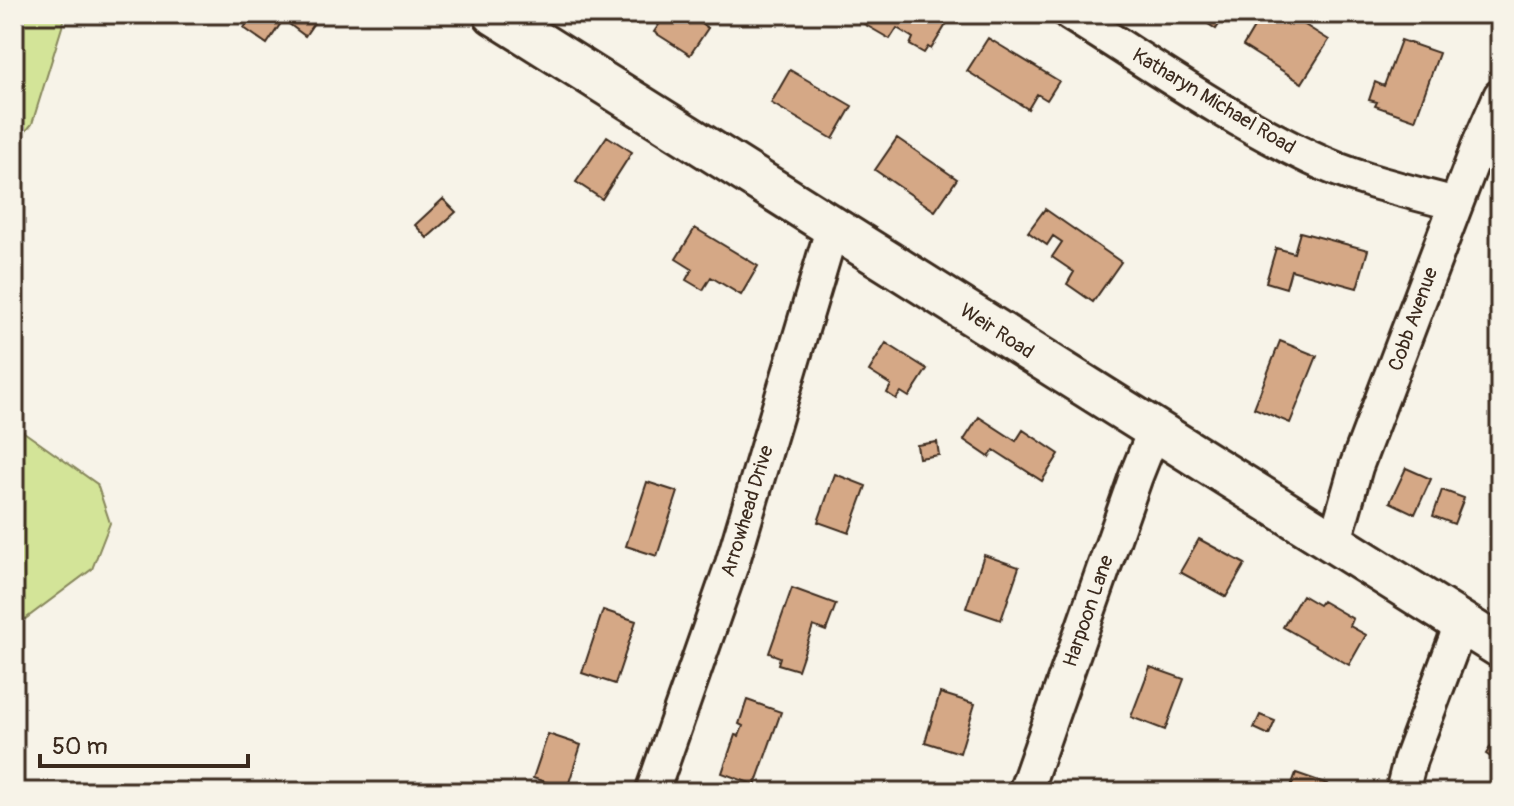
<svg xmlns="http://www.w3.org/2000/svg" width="1514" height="806" font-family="Pangolin,sans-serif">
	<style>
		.green { fill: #d3e498; stroke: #87875b; stroke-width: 2 }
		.building { fill: #d5a886; stroke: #3b2a1e; stroke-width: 2 }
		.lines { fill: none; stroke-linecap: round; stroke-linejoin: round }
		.minor-casing { stroke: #3b2a1e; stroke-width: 38 }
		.tertiary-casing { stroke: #3b2a1e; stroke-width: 46 }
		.minor { stroke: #f7f3e8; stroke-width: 32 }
		.tertiary { stroke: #f7f3e8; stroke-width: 40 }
		.labels { text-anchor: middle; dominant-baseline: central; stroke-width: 6; stroke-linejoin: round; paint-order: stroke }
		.street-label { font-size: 20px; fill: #3b2a1e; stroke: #f7f3e8 }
	</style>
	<rect width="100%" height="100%" fill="#f7f3e8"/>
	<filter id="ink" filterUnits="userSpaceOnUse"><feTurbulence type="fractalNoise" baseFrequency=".0125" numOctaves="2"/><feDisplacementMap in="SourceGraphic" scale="16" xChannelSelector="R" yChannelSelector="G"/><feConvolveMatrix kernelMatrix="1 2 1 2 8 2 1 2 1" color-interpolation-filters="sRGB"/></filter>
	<g filter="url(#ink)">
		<!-- green -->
		<path class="green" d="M14 14H66L32 124 14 145Z
			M14 425 97 484 110 523 92 569 20 623 14 631Z"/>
		<!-- building -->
		<path class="building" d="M253 14H287L267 44 244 28Z
			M294 14H320L305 36 289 24Z
			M666 14H686L708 28 690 55 654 32Z
			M870 14H949L952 15 931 49 928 47 924 53 910 45 913 38 897 28 890 39 864 24Z
			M1193 14H1226L1216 29Z
			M1262 14H1287L1329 40 1302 83 1243 46Z
			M988 38 1059 81 1047 100 1037 94 1028 109 967 71Z
			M1401 40 1439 53 1415 120 1375 106 1377 102 1369 100 1375 82 1384 86Z
			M790 70 852 106 833 139 771 103Z
			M607 136 632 152 602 199 576 182Z
			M897 138 957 179 935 211 875 170Z
			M443 199 456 212 427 238 415 225Z
			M1045 209 1121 262 1093 302 1067 284 1074 272 1052 257 1062 242 1053 236 1047 245 1028 232Z
			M695 228 758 266 741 295 711 277 703 290 686 280 692 269 676 259Z
			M1300 232 1368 250 1357 288 1291 270 1286 288 1266 282 1276 248 1294 253Z
			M1280 341 1317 356 1290 423 1254 408Z
			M886 343 927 369 909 397 901 392 896 399 887 393 891 385 869 371Z
			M979 417 1016 441 1023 430 1059 454 1042 481 994 450 989 457 964 440Z
			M937 442 939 455 919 458 917 445Z
			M1406 468 1431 479 1415 514 1390 502Z
			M835 474 866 486 849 533 818 522Z
			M647 482 678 492 657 556 626 546Z
			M1442 490 1464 498 1454 524 1433 516Z
			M1199 539 1245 564 1226 597 1180 572Z
			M984 555 1019 567 1001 620 966 608Z
			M792 588 836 604 826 631 813 626 798 670 778 664 780 657 769 653Z
			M1302 595 1319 605 1322 601 1353 619 1350 626 1366 635 1349 665 1283 627Z
			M603 610 636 621 615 684 582 673Z
			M1150 667 1184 679 1165 730 1131 717Z
			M940 693 975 704 960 753 925 742Z
			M747 700 781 712 755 785 722 773 735 735 739 736 743 726 739 724Z
			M1260 715 1275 721 1269 735 1254 728Z
			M1500 732V763L1486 754Z
			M548 734 581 745 567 789 533 778Z
			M1296 773 1328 784 1325 792H1289Z"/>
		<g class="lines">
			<defs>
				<path id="minor" d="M1070 14C1149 63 1227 118 1311 158 1356 180 1408 191 1456 204
					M1334 544 1356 467 1479 144 1500 96
					M652 792 732 564 833 226
					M1025 792 1136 476 1154 431
					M1402 792 1410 760 1461 624"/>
				<path id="tertiary" d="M494 14 1500 647"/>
			</defs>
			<!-- minor casing -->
			<use href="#minor" class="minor-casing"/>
			<!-- tertiary casing -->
			<use href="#tertiary" class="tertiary-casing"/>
			<!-- minor -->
			<use href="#minor" class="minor"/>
			<!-- tertiary -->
			<use href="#tertiary" class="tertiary"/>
		</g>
	</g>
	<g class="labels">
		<!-- street labels -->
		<g class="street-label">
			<text transform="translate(1214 101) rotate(31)">Katharyn Michael Road</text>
			<text transform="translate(1413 319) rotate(-70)">Cobb Avenue</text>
			<text transform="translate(997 331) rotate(33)">Weir Road</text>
			<text transform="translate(747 511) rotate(-73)">Arrowhead Drive</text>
			<text transform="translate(1088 611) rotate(-71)">Harpoon Lane</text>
		</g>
	</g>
	<!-- margin -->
	<rect width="1514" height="806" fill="none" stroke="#f7f3e8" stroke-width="48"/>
	<rect x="24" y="24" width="1466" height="758" fill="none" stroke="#3b2a1e" stroke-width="3" filter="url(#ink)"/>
	<!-- scale -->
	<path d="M40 754v12h208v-12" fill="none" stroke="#3b2a1e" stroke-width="4"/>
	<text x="52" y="754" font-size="24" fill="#3b2a1e" stroke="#f7f3e8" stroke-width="6" paint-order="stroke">50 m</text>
</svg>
